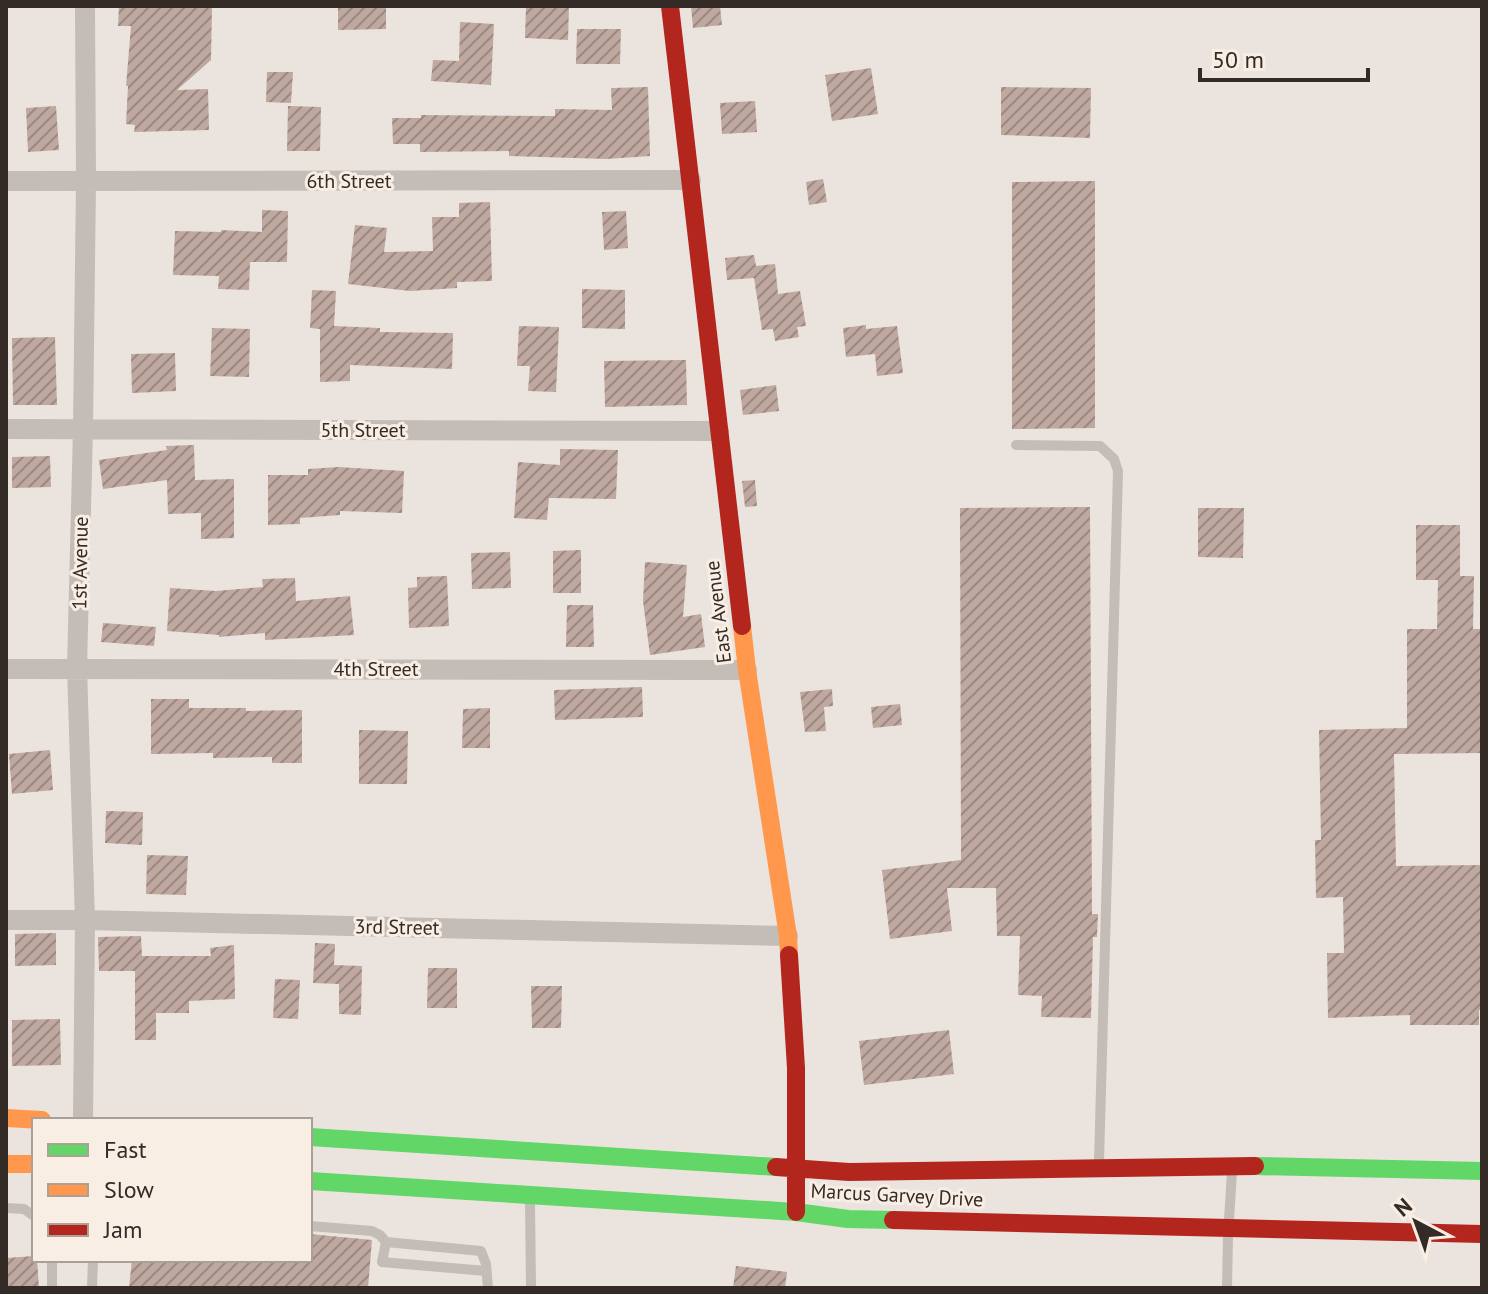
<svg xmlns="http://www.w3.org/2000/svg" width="1488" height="1294" font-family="'PT Sans',sans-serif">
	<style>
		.building { fill: url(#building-hatch) }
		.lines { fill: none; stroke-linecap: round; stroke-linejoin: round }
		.lane { stroke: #c3bcb7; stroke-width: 10 }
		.street { stroke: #c3bcb7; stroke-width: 20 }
		.fast { stroke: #63d668; stroke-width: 18 }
		.slow { stroke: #ff974d; stroke-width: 18 }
		.jam { stroke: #b3261e; stroke-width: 18 }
		.labels { text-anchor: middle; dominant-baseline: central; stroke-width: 6; stroke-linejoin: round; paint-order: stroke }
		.street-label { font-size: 20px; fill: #342a26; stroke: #f9eee4 }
	</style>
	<defs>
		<pattern id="building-hatch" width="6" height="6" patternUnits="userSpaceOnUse" patternTransform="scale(2)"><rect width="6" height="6" fill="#bea89f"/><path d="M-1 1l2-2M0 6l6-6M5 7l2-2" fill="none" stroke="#9b8981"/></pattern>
	</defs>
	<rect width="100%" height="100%" fill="#ebe4de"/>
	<!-- building -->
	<path class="building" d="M119 6H212L211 60 177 90 208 89 209 130 134 132 135 125 126 124 128 86H126L131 26H118Z
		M338 6H386V29L338 30Z
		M526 6H569L568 40 525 38Z
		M691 6H720L722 25 693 28Z
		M460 22 494 24 491 85 431 81 433 60 459 61Z
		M577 29H621L620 64H576Z
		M871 68 878 114 832 121 825 75Z
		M267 72H293L291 103 266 102Z
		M648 87 650 156 607 159 509 156V151L420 152V144H393L392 118H421V115L555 116V109L612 110 611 88Z
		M1001 87 1091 88 1090 138 1001 135Z
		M755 101 757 132 722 134 720 103Z
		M56 106 59 150 28 152 26 108Z
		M288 106 321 107 320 151H287Z
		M823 179 827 202 809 205 806 182Z
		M1095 181V428L1012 429V182Z
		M490 202 492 281 457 282V288L410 291 348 284 355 225 387 228 384 252 433 251 432 217H459V203Z
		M262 210 288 211 287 262H250L249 290 218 289 219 276 173 275 175 231 221 232V230L262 232Z
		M626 211 628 248 604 250 602 212Z
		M754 255 756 266 775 264 778 294 800 291 806 326 797 327 799 337 775 341 773 329 762 330 754 278 727 280 725 258Z
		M582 289 625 290V329L582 328Z
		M312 290 336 291 334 326 380 328V332L453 333 452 369 350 365V381L320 382V329L310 328Z
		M866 325V329L897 326 903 373 877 376 875 354 846 357 843 328Z
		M519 326 559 327 556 392 528 391 530 366H517Z
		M212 328 250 329 249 377 210 376Z
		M55 337 57 405H13L12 338Z
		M175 353 176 391 132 393 131 354Z
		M686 360 687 405 605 407 604 361Z
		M776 385 779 411 743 415 740 390Z
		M194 445 195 480 234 479V538L201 539V513L168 514 167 480 103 489 99 460 167 450 166 446Z
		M560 449 618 450 616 499 549 498 547 520 514 518 518 462 560 465Z
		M50 456 51 487 12 488V457Z
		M338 467 404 471 402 513 340 511V515L300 518V524L268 525V475H308V469Z
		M755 480 757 506 745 507 742 481Z
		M1090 507 1092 914H1098L1097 937H1093L1091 1018 1041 1017 1042 996 1018 995 1020 936H997L996 888H947L952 931 890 939 882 870 961 860 960 508Z
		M1198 508H1244L1243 558 1198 557Z
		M1416 525H1460V576H1474L1473 629H1482V753L1394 754 1396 866 1482 865V1010H1479V1025H1410V1015L1328 1018 1327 953H1344L1343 897 1316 898 1315 840H1321L1319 730 1407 728V629H1437L1438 580H1416Z
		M581 550V593H553V551Z
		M510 552 511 588 472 589 471 553Z
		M645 562 687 565 683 617 701 614 705 647 650 655 643 601Z
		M447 576 449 626 409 628 408 588 417 587V577Z
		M295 578 296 601 350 596 354 635 265 640V633L219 637V635L167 631 170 588 216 591 263 587 262 579Z
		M567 605H593L594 647H566Z
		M103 623 156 627 154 646 101 642Z
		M642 687 643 717 555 720 554 690Z
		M832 689 833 706 824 707 826 731 805 732 800 692Z
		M151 699H189V708H246V711L302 710V763H272V757L213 758V753L151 754Z
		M900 704 902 725 873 728 871 707Z
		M490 708V748H462L463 709Z
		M359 730 408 731 407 784H359Z
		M50 750 53 790 12 794 9 754Z
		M106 811 143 812 142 845 105 843Z
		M147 855 188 856 186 895 146 894Z
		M56 933V965L15 966V934Z
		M141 936 142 956H211L210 948 234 945 235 999 189 1001V1013H156V1040H135V971H99L98 937Z
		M315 943 335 944 334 965 362 966 361 1015 339 1014V984L313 983Z
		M428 968H457V1008H427Z
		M275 979 300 980 298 1019 273 1018Z
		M531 986H562L561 1028H532Z
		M60 1019 61 1065 12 1066V1020Z
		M949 1030 954 1074 864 1085 859 1041Z
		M310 1234 372 1240 368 1288H129L132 1260H310Z
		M34 1256V1260H37L39 1288H6V1258Z
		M736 1266 787 1272 785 1288H733Z"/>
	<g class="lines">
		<!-- lane -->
		<path class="lane" d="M1016 445 1100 446 1114 459 1118 471 1099 1162
			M530 1202 531 1288
			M6 1208 24 1209 34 1216
			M1229 1220 1232 1172
			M310 1226 372 1231 380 1235 386 1242 382 1262 486 1271
			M386 1242 481 1251 486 1264 488 1288
			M52 1260V1288
			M92 1288 93 1260
			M1227 1288 1228 1236"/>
		<!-- street -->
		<path class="street" d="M6 181 691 180
			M6 429 719 431
			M6 669 747 670
			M6 920H85L788 936
			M83 1120 85 920 77 668 83 429 86 181 85 6"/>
		<!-- fast -->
		<path class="fast" d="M310 1137 776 1167
			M1255 1166 1482 1171
			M310 1181 796 1212 848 1219 893 1220"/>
		<!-- slow -->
		<path class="slow" d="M742 626 747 670 788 936 789 955
			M6 1118 42 1120
			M6 1164H34"/>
		<!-- jam -->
		<path class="jam" d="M670 6 742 626
			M789 955 796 1068V1212
			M776 1167 849 1172 1255 1166
			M893 1220 1482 1234"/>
	</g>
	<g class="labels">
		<!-- street labels -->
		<g class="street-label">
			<text x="349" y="181">6th Street</text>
			<text x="363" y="430">5th Street</text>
			<text transform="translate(80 563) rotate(-89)">1st Avenue</text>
			<text transform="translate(718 612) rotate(-97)">East Avenue</text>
			<text x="376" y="669">4th Street</text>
			<text transform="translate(397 927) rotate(1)">3rd Street</text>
			<text transform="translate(897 1195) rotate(3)">Marcus Garvey Drive</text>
		</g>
	</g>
	<!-- border -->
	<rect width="1488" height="1294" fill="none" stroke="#342a26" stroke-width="16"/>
	<!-- legend -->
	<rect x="32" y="1118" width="280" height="144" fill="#f9eee4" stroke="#aaa098" stroke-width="2"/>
	<rect x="48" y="1144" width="40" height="12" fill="#63d668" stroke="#aaa098" stroke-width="2"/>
	<text x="104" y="1158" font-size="24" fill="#342a26">Fast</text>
	<rect x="48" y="1184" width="40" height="12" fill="#ff974d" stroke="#aaa098" stroke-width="2"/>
	<text x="104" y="1198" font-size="24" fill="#342a26">Slow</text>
	<rect x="48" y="1224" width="40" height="12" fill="#b3261e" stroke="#aaa098" stroke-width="2"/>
	<text x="104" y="1238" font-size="24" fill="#342a26">Jam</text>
	<!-- north arrow -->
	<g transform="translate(1416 1222) rotate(319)" stroke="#f9eee4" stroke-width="6" paint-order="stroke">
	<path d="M0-6L14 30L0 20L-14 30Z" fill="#342a26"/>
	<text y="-12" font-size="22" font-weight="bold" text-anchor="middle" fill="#342a26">N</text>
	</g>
	<!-- scale -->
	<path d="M1200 68v12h168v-12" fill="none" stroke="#342a26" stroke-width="4"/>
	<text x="1212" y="68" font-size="24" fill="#342a26" stroke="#f9eee4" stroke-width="6" paint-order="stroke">50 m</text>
</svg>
